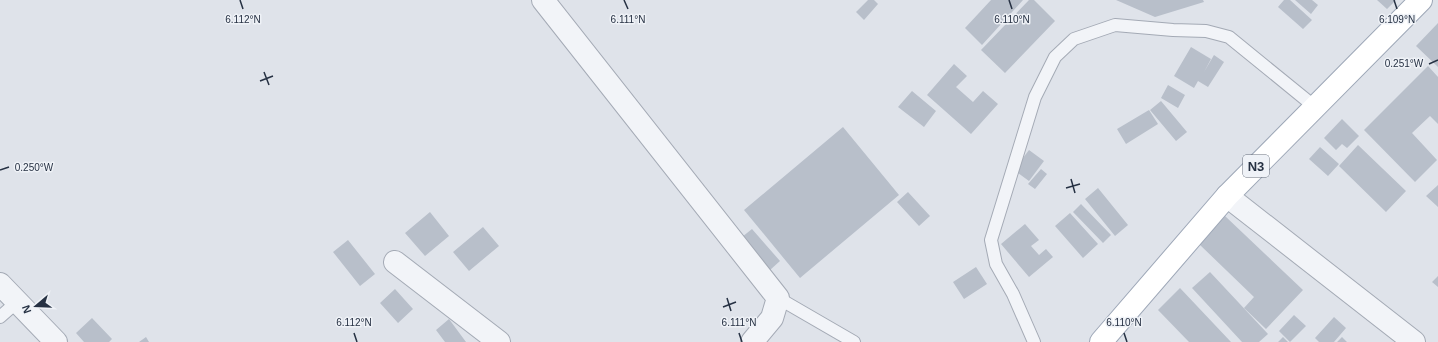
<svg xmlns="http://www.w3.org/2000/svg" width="1438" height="342" font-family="Helvetica,sans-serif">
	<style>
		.building { fill: #b8bfca }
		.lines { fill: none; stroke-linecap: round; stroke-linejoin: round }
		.service-casing { stroke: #a4aab5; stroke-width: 14 }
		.minor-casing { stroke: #a4aab5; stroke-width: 24 }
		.primary-casing { stroke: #9da7b7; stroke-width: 24 }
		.service { stroke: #f2f4f8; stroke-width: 12 }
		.minor { stroke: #f2f4f8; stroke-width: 22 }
		.primary { stroke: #fff; stroke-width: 22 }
		.ticks { fill: none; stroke: #263143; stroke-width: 1.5 }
		.labels { text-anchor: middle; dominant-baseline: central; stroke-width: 3; stroke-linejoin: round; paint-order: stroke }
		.shield { fill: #eff2f7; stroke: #626b79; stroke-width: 1 }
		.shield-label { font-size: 13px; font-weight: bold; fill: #263143 }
		.ticks-label { font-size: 10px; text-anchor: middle; fill: #263143; stroke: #eff2f7; stroke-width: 3; stroke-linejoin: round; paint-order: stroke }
	</style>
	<rect width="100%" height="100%" fill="#dfe3ea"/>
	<!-- building -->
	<path class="building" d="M868 0H874L878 4 864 20 856 12Z
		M991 0H1023L982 45 965 28Z
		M1029 0H1034L1055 21 1005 73 981 50Z
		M1116 0H1203L1204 2 1155 17Z
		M1284 0H1290L1312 20 1303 29 1278 7Z
		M1295 0H1312L1318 5 1311 14Z
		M1377 0H1396L1387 9Z
		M1438 23V67L1416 46Z
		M1191 47 1211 59 1204 72 1214 55 1224 62 1208 87 1198 81 1194 88 1174 76Z
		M954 64 967 76 956 87 973 102 983 91 998 104 971 134 927 95Z
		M1428 66 1438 77V124L1430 116 1412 133 1437 160 1415 182 1364 130Z
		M1168 85 1185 95 1178 108 1161 98Z
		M912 91 936 111 924 127 898 107Z
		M1161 101 1187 132 1176 141 1150 110Z
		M1149 110 1158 124 1126 144 1117 129Z
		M1342 119 1359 136 1347 148 1342 144 1336 150 1324 138Z
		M843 127 899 195 800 278 744 210Z
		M1358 145 1406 191 1386 212 1339 166Z
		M1320 147 1339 164 1328 176 1309 159Z
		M1029 150 1044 161 1029 181 1014 170Z
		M1041 169 1047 174 1035 189 1028 184Z
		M1438 185V207L1426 196Z
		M1098 188 1128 225 1115 236 1085 199Z
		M908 192 930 216 919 226 897 202Z
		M1081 204 1111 235 1103 243 1073 212Z
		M430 212 449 236 425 256 405 233Z
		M1070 213 1098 244 1083 258 1055 226Z
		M1225 216 1303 290 1266 329 1244 308 1254 297 1199 244Z
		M1025 224 1039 240 1031 246 1039 255 1046 249 1053 257 1029 277 1001 244Z
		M483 227 499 246 469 271 453 252Z
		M752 229 780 261 770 270 742 237Z
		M348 240 375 274 360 286 333 252Z
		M976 267 987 284 964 299 953 282Z
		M1210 272 1268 334 1259 342H1242L1192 288Z
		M1438 276V287L1432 282Z
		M1180 288 1231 342H1189L1158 310Z
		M395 289 413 309 398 323 380 303Z
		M1294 315 1306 326 1290 342 1279 331Z
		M1334 317 1346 328 1334 342H1319L1315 338Z
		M92 318 112 339 109 342H84L76 333Z
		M449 319 466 342H445L436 330Z
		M146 337 149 342H139Z
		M1283 337 1288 342H1278Z
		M1342 337 1347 342H1337Z"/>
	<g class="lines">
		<defs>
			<path id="service" d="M778 298 854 342
				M0 317 17 302
				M1034 342 1013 294 996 264 991 240 1035 97 1055 57 1074 39 1115 25 1173 30 1206 31 1229 37 1315 107"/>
			<path id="minor" d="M543 0 778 298 772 318 752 342
				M1227 196 1414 342
				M395 262 499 342
				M0 284 56 342"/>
			<path id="primary" d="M1101 342 1227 196 1421 0"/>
		</defs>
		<!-- service casing -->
		<use href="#service" class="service-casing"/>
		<!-- minor casing -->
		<use href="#minor" class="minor-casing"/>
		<!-- primary casing -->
		<use href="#primary" class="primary-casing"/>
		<!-- service -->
		<use href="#service" class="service"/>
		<!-- minor -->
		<use href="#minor" class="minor"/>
		<!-- primary -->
		<use href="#primary" class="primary"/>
	</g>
	<!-- ticks -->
	<path class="ticks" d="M240 0 243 9M624 0 628 9M1009 0 1012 9M1394 0 1397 9M1429 64 1438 60M264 72 269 85M260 81 273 76M0 170 9 167M1071 179 1075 193M1066 188 1080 184M727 298 731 311M723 307 736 302M354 333 357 342M739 333 742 342M1124 333 1127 342"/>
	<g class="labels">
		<!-- shield labels -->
		<rect class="shield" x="1243" y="155" width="26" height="22" rx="3"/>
		<g class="shield-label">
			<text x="1256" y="166">N3</text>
		</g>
	</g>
	<g class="ticks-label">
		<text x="1397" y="23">6.109°N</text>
		<text x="243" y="23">6.112°N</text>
		<text x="628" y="23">6.111°N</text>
		<text x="1012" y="23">6.110°N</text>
		<text x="1404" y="67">0.251°W</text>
		<text x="34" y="171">0.250°W</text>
		<text x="354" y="326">6.112°N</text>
		<text x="739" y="326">6.111°N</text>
		<text x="1124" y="326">6.110°N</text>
	</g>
	<!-- north arrow -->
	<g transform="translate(36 306) rotate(251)" stroke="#eff2f7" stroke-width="3" paint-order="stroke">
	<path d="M0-3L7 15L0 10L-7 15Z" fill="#263143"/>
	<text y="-6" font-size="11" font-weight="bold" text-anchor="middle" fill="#263143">N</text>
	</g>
</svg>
